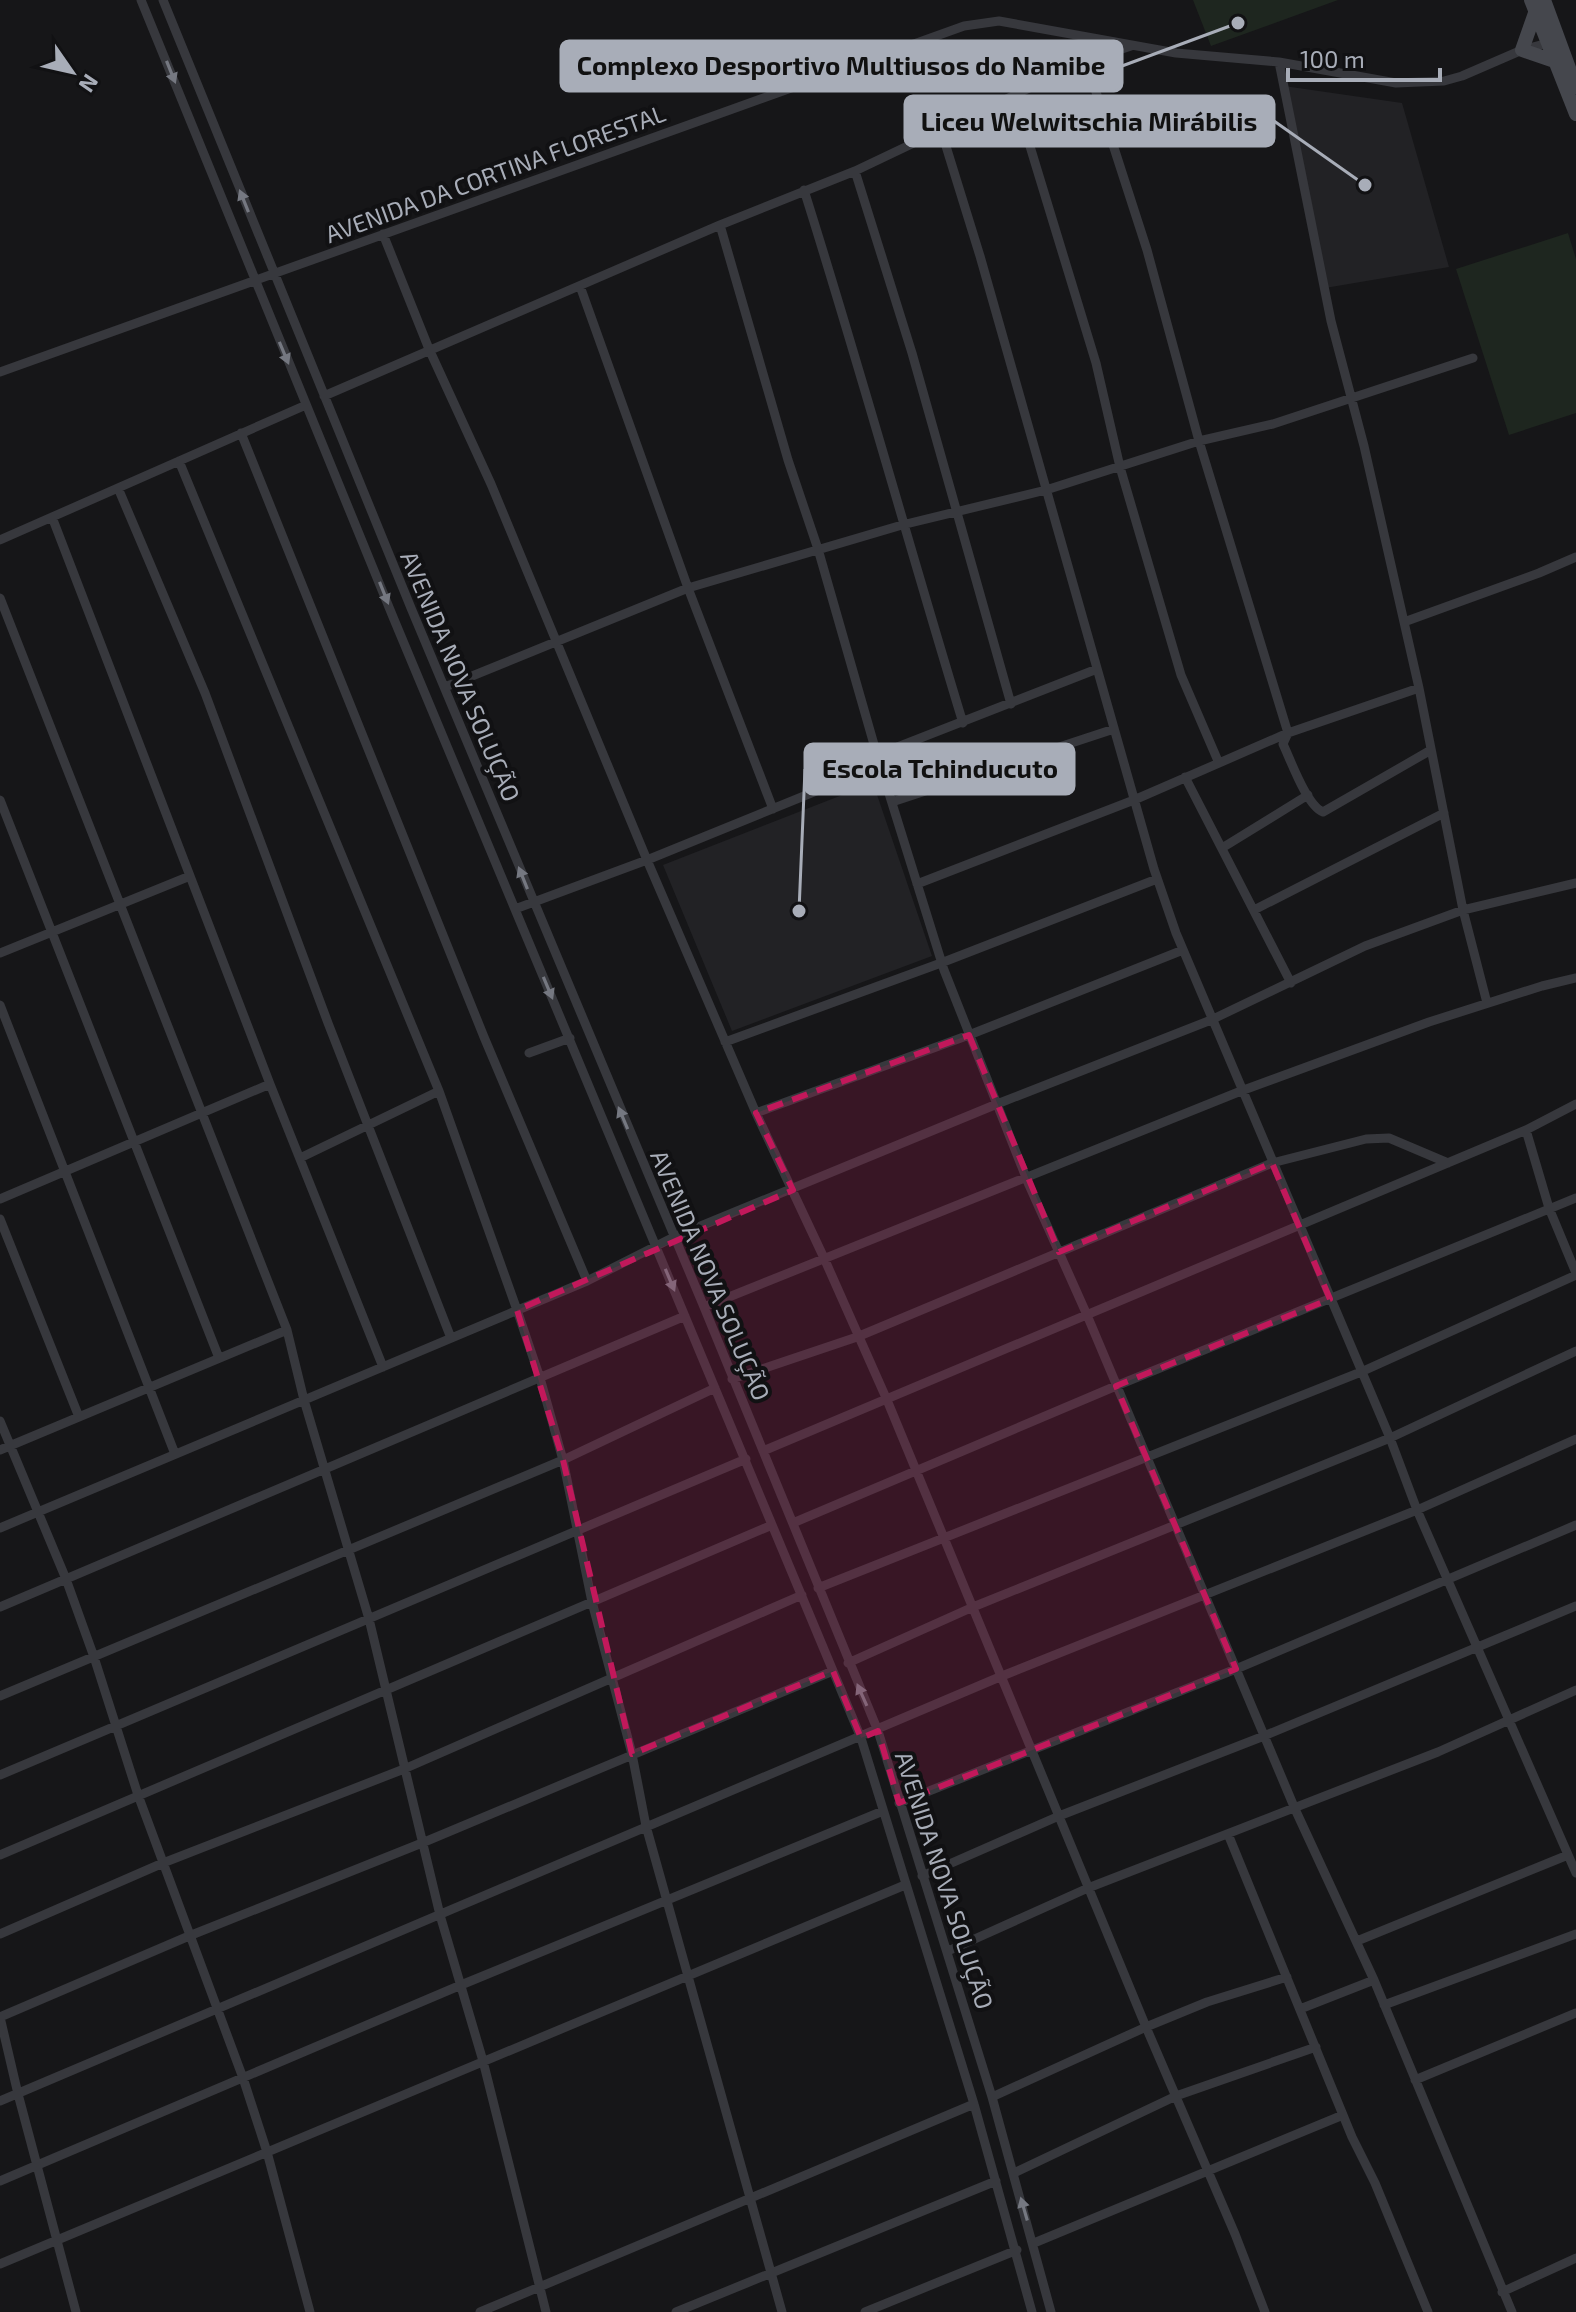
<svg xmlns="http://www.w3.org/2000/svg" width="1576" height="2312" font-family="'Exo 2',sans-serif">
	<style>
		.built { fill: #222225 }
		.green { fill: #1e261f }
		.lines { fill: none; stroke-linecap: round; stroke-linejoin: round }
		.street { stroke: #37383d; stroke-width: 9 }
		.secondary { stroke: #45474d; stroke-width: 14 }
		.oneway { fill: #757881 }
		.marked { fill: #c2185b; fill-opacity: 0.2; stroke: #c2185b; stroke-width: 6; stroke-dasharray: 16 10; stroke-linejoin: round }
		.labels { text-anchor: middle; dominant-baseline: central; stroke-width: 8; stroke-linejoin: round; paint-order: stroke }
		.street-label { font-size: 24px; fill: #a8adb8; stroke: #111113 }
		.leader { fill: none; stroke: #a8adb8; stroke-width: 3 }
		.callout-dot { fill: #a8adb8; stroke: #111113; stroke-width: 3 }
		.callout { fill: #a8adb8; stroke: #a8adb8; stroke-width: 3 }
		.callout-label { font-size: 26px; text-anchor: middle; font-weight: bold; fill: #111 }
	</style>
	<rect width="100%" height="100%" fill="#161618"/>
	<!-- built -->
	<path class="built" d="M1284 86 1402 103 1449 267 1325 288Z
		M873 783 932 956 732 1031 663 865Z"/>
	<!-- green -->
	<path class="green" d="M1193 0H1338L1211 46Z
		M1568 233 1576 259V413L1509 435 1456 269Z"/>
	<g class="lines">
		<!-- street -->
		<path class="street" d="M141 0 393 617 861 1738 974 2104 1032 2312
			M163 0 411 608 704 1307 878 1731 992 2097 1051 2312
			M1086 61 1147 250 1199 441 1288 733 1283 744C1291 761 1307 806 1323 812L1431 750
			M1279 62 1331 321 1364 446 1419 688 1463 910 1487 1003
			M1015 97 1096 363 1120 467 1181 675 1218 761
			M941 130 980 256 1154 869 1176 933 1390 1438 1417 1510 1576 1873
			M855 171 912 353 1011 704
			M804 190C860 367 909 546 963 723
			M720 225 788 460 818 549 877 755 944 970 1029 1185 1087 1315 1295 1809 1374 1980 1512 2312
			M383 234 429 349 491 484 647 860 756 1113 824 1258 887 1400 1146 2027 1235 2234 1265 2312
			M580 286 688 588 773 809
			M0 372 964 26 999 21 1176 53 1279 62 1396 83 1444 81 1462 76 1522 50 1552 42
			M324 396 720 225 855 171 1086 61 1131 46
			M241 433 484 1037 587 1281
			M179 461 439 1091 517 1310 540 1378 563 1460 592 1602 632 1754 646 1826 782 2312
			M118 488 205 693 328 1023 451 1338
			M52 517 270 1084 383 1367
			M0 540 306 405
			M0 598 287 1330 304 1400 369 1619 440 1915 483 2061 546 2312
			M1404 622 1539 573 1576 557
			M445 687 688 588 902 525 1046 490 1199 441 1273 424 1473 358
			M877 755 1097 669
			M1185 777 1291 983
			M0 800 219 1358
			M892 802 1114 729
			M1222 848 1308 795
			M917 884 1134 800 1288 733 1419 688
			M515 909 647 860 880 765
			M1254 910 1444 813
			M0 953 190 876
			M0 1005 175 1454
			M725 1042 941 963 1157 879
			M529 1053 570 1038
			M756 1113 969 1035 1183 950
			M1526 1130 1549 1208 1576 1273
			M300 1158 439 1091
			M0 1199 270 1084
			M0 1219 79 1417
			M704 1307 1241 1091 1429 1022 1542 986 1576 978
			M732 1379 857 1337 1272 1163 1366 1139 1389 1138 1448 1163
			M0 1421 66 1579 94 1657 138 1795 243 2078 267 2152 310 2312
			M0 1450 287 1330
			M763 1451 1526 1130 1576 1104
			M793 1523 1116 1386 1576 1198
			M0 1528 587 1281 674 1237 997 1104 1211 1020 1365 946 1463 910 1576 883
			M818 1588 1361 1372 1576 1275
			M0 1607 685 1316
			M848 1663 973 1607 1390 1438 1576 1351
			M0 1696 563 1460 715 1388
			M0 1775 746 1459
			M899 1803 1236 1669 1576 1525
			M1228 1834 1352 2137 1375 2183 1428 2312
			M0 1855 772 1525
			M922 1876 1059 1816 1264 1736 1576 1606
			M0 1934 163 1863 404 1769 802 1595
			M1357 1941 1568 1855
			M948 1951 1088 1888 1438 1752 1576 1690
			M1384 2005 1576 1934
			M1300 2009 1374 1980
			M0 2017 189 1936 422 1843 833 1671
			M0 2017 18 2094 76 2312
			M1415 2080 1576 2013
			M992 2097 1146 2027 1207 2002 1287 1977
			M0 2101 1002 1676 1417 1510 1576 1439
			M1014 2173 1176 2096 1316 2047
			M0 2181 461 1985 883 1811
			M1034 2243 1343 2115
			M0 2264 905 1885
			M1502 2292 1576 2258
			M480 2312 974 2104
			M676 2312 996 2181
			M865 2312 1017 2250"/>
		<!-- secondary -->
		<path class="secondary" d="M1531 0 1576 114
			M1544 0 1576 87
			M1535 13 1522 50 1554 61"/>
	</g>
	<!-- one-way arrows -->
	<defs><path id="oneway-solid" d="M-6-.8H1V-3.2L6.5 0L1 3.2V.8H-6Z" transform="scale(2)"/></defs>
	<g class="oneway">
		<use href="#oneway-solid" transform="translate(171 72) rotate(68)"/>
		<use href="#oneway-solid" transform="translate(244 201) rotate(-112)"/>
		<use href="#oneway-solid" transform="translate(284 353) rotate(67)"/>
		<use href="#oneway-solid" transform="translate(384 593) rotate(68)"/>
		<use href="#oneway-solid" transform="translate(523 878) rotate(-112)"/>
		<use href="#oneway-solid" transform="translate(548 988) rotate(67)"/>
		<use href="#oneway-solid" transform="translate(623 1118) rotate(-113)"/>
		<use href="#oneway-solid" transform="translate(670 1280) rotate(67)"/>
		<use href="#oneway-solid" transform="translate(862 1695) rotate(-114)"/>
		<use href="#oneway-solid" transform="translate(1024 2209) rotate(-106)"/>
	</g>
	<!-- marked area -->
	<path class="marked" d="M969 1035 1059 1252 1272 1163 1330 1299 1116 1386 1236 1669 899 1803 878 1731 861 1738 833 1671 632 1754 563 1460 517 1310 793 1190 756 1113Z"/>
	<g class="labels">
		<!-- street labels -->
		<g class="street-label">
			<text transform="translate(495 173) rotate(-20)">AVENIDA DA CORTINA FLORESTAL</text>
			<text transform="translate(461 676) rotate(67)">AVENIDA NOVA SOLUÇÃO</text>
			<text transform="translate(711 1275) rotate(67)">AVENIDA NOVA SOLUÇÃO</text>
			<text transform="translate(945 1880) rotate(72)">AVENIDA NOVA SOLUÇÃO</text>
		</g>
	</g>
	<!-- callouts -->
	<path class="leader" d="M1238 23L1122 66M1365 185L1274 121M799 911L805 769"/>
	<g class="callout-dot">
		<circle cx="1238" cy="23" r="8"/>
		<circle cx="1365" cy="185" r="8"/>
		<circle cx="799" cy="911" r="8"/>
	</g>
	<g class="callout">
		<rect x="561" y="41" width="561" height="50" rx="8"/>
		<rect x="905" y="96" width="369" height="50" rx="8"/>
		<rect x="805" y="744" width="269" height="50" rx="8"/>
	</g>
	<g class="callout-label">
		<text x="841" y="75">Complexo Desportivo Multiusos do Namibe</text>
		<text x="1089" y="131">Liceu Welwitschia Mirábilis</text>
		<text x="940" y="778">Escola Tchinducuto</text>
	</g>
	<!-- north arrow -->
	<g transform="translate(72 72) rotate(124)" stroke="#111113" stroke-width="6" paint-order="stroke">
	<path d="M0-6L14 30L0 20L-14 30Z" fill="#a8adb8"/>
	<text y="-12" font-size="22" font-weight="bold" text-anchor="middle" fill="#a8adb8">N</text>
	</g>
	<!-- scale -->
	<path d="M1288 68v12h152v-12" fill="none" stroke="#a8adb8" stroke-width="4"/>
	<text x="1300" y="68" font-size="24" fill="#a8adb8" stroke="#111113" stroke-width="6" paint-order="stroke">100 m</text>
</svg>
